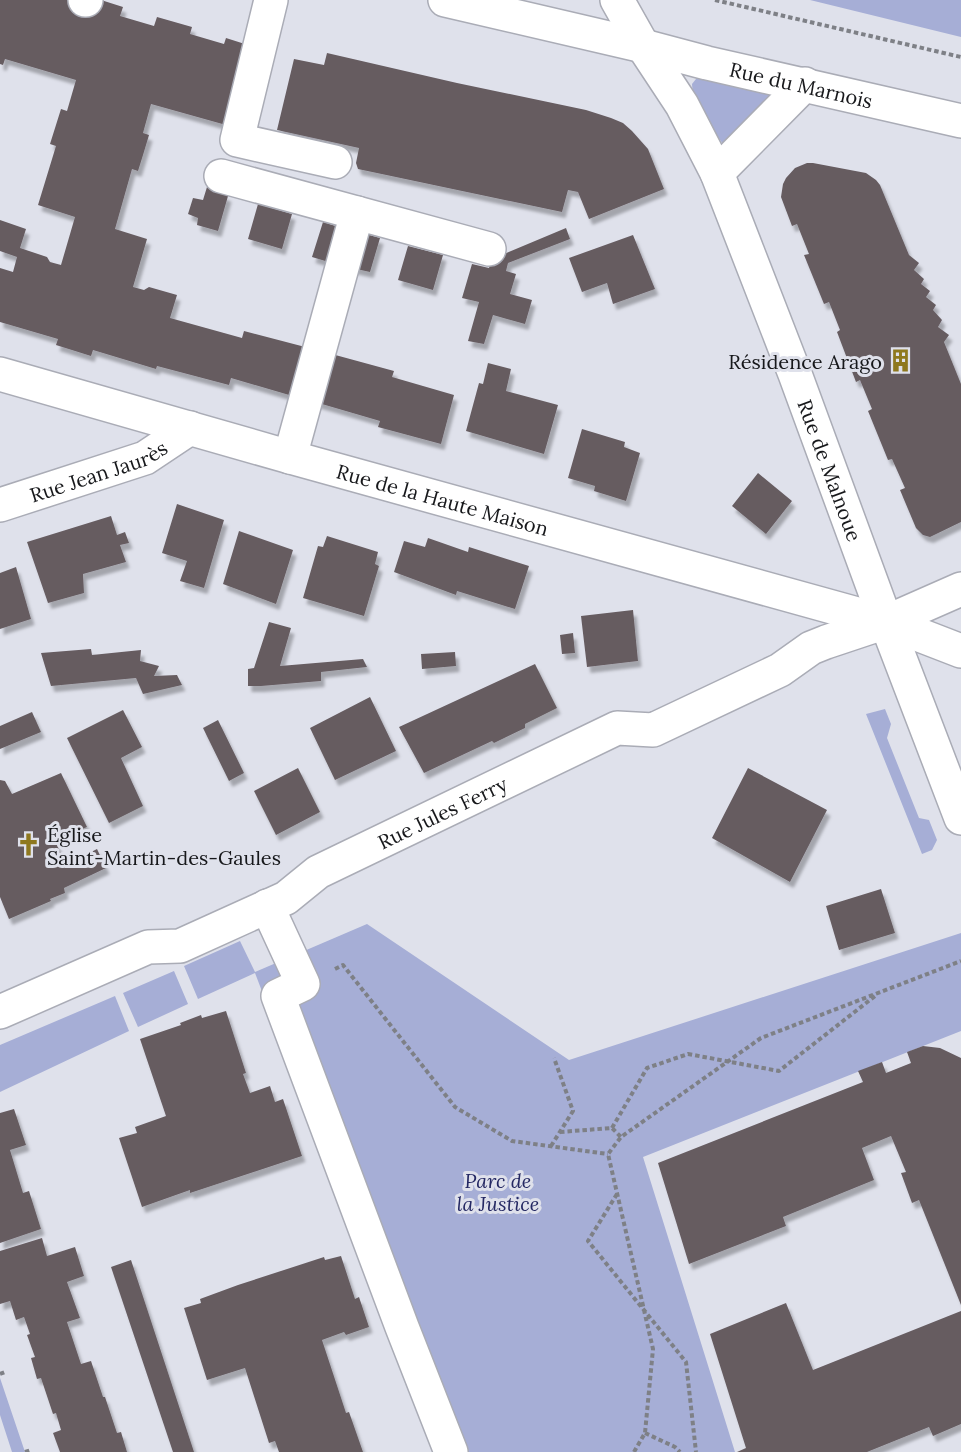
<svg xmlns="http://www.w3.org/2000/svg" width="961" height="1452" font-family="Lora,serif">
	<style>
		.green { fill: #a6aed6 }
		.building { fill: #665c61; filter: url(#shadow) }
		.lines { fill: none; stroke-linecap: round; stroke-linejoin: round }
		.minor-casing { stroke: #aaacb6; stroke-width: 36 }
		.path { stroke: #7e8086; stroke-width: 4; stroke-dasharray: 4.5 3; stroke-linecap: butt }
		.minor { stroke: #fff; stroke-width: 33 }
		.labels { text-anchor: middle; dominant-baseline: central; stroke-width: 6; stroke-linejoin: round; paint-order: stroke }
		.street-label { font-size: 20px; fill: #17181b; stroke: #dfe1eb }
		.poi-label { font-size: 20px; fill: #17181b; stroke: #dfe1eb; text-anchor: end }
		.park-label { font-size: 20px; font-style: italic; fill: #242863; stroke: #dfe1eb }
	</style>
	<defs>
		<filter id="shadow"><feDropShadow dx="3.5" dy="6" stdDeviation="1.5" flood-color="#0004"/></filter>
	</defs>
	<rect width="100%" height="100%" fill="#dfe1eb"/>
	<!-- green -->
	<path class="green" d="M810 0H961V37Z
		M699 78 766 93 769 95V98L724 145C714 133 692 100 692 84L696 79Z
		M885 709 891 724 887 738 919 818 929 820 937 840 932 850 922 854 866 714Z
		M367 924 569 1060 961 933V1031L643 1157 735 1452H438L255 973 198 999 184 966 240 941 255 972Z
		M174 971 188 1004 138 1027 123 993Z
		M115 996 129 1031 0 1092V1045Z
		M0 1378 25 1452H12L0 1415Z"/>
	<!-- building -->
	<path class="building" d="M0 0H101L123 7 120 16 154 26 157 17 192 27 190 34 224 44 226 38 248 45 226 125 151 104 143 133 149 135 143 155 138 171 132 169 115 229 147 239 133 287 144 290 149 287 177 295 170 318 242 338 244 331 309 348 296 397 231 378 229 385 157 366 156 369 93 350 91 356 56 345 58 339 0 322V268L13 272 17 257 0 251V220L26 229 20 248 47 257 50 262 61 265 75 217 38 205 56 146 50 144 61 109 67 111 76 80 5 59 3 65 0 64Z
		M327 53 457 83 586 110 611 118 623 123 632 131 648 149 664 189 589 219 578 192 568 190 562 212 358 169 356 163 359 148 277 130 294 59 324 65Z
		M807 163H813L866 173 876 180 880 185 909 255 919 263 914 270 924 279 921 284 930 291 926 297 936 305 933 310 942 320 938 327 949 335 944 342 961 384V522L930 537 923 535 916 528 900 490 905 488 892 459 888 460 868 411 872 409 860 380 856 382 837 332 840 330 829 302 824 304 804 255 809 254 797 224 792 226 781 197 783 184 786 178 795 168Z
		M207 187 228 196 218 231 197 225 198 218 188 214 193 198 203 200Z
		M258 204 292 214 282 249 248 239Z
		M323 222 342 228 332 263 312 257Z
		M566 228 570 239 508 263 506 271 516 274 510 294 532 300 525 324 493 315 484 344 468 341 479 302 462 298 472 264 489 268 492 259Z
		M362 233 380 238 370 272 352 268Z
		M633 235 655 289 613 304 607 283 582 292 569 258Z
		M408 246 443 255 433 290 398 280Z
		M328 353 394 371 392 377 454 395 441 444 378 427 380 421 315 402Z
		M488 363 511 369 506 391 558 405 544 454 466 431 479 383 483 384Z
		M582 429 625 442 624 447 640 453 626 501 594 491 595 486 568 478Z
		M758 473 792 501 766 534 732 506Z
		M177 504 224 520 204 588 180 581 187 561 162 553Z
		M111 516 117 535 125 532 129 543 120 545 126 562 83 574 84 593 48 603 27 542Z
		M239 531 293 550 276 604 223 584Z
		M327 536 378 552 375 564 379 566 364 616 303 598 318 546 323 547Z
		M428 538 468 552 469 547 529 566 515 609 457 591 456 595 394 572 404 541 425 547Z
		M16 567 31 619 0 629V573Z
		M633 610 638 661 587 667 581 616Z
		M269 622 291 628 280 666 363 659 367 667 321 672V681L261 686H248V669L254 668Z
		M573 633 575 653 562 654 560 635Z
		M91 649 92 655 141 650 140 661 159 666 154 676 177 675 182 685 143 694 136 678 51 686 41 653Z
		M455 652 456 666 422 669 421 654Z
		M535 664 557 708 525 724V728L494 743 492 741 424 773 399 727Z
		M370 697 396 751 335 780 310 728Z
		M123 710 142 747 121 758 143 806 109 823 67 738Z
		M32 712 41 732 0 749V726Z
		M218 720 244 773 229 781 203 728Z
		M298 768 320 812 276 835 254 791Z
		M748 768 827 810 790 882 712 838Z
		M61 773 87 827 55 840 66 865 97 849 106 868 64 888 65 893 50 899 51 901 9 919 0 897V780L5 781 12 794Z
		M881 889 895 933 839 950 826 906Z
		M226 1011 246 1073 243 1074 250 1093 270 1086 275 1102 283 1099 302 1156 190 1193V1190L142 1207 119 1138 137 1133 135 1127 166 1116 140 1039 181 1025 180 1023 201 1015 202 1018Z
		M923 1046 940 1048 961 1058V1305L919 1200 912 1203 901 1173 906 1172 891 1136 862 1148 874 1180 783 1217 786 1226 689 1264 658 1163 863 1082 858 1071 882 1062 886 1073 911 1063 907 1052Z
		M14 1109 26 1145 10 1150 23 1193 29 1191 41 1229 0 1243V1113Z
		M42 1238 47 1256 75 1247 84 1276 67 1282 80 1318 67 1322 81 1364 91 1361 103 1397H105L117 1433 121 1432 127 1452H60L53 1433 61 1430 56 1413 53 1414 41 1378 37 1379 31 1358 35 1357 27 1335 30 1334 24 1317 16 1320 10 1301 0 1304V1251Z
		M341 1256 355 1299 359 1297 369 1327 346 1335 344 1332 322 1340 346 1413 349 1412 363 1452H279L275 1441 269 1443 245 1368 207 1380 184 1308 201 1303 200 1299 238 1285 324 1257 325 1260Z
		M131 1260 194 1452H173L111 1267Z
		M786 1303 813 1370 961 1311V1424L933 1436 929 1427 867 1452H737L746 1448 710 1334Z"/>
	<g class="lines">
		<defs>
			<g id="minor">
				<path d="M85 0H86"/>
				<path d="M271 0 237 140 335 162"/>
				<path id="s1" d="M445 0 643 46 707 63 961 121"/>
				<path id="s2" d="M617 0 643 46 682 105 717 173 795 374 886 622 961 818"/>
				<path d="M717 173 805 84"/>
				<path d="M221 176 489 249"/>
				<path id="s3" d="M0 374 290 457 886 622 961 651"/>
				<path d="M290 457 357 213"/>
				<path id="s4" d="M0 505 145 458 190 428"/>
				<path d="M267 906 303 984 278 996 402 1327 451 1452"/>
				<path id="s5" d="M0 1012 148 947 180 946 286 898 318 872 617 728 653 730 780 670 811 648 826 642 886 622 961 589"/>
			</g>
		</defs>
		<!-- minor casing -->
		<use href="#minor" class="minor-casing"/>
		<!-- path -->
		<path class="path" d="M715 0 961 57
			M335 969 343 965 455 1107 512 1141 608 1154
			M612 1128 647 1068 688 1054 779 1071 875 996
			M560 1132 612 1128 621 1137
			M551 1146 573 1111 554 1058
			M617 1194 588 1241 686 1362 696 1452
			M0 1374 5 1372
			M645 1433 675 1447 680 1452
			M25 1452 31 1450
			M634 1452 645 1433 653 1349 608 1154 621 1137 761 1038 961 961"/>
		<!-- minor -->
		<use href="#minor" class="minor"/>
	</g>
	<!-- icons -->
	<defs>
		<symbol id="building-bare" viewBox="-9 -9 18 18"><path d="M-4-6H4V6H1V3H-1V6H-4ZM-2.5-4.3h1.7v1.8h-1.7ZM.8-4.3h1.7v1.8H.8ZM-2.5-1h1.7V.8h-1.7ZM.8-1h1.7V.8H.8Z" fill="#8e781e" stroke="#dfe1eb" stroke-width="2.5" paint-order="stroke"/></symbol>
		<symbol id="church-bare" viewBox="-9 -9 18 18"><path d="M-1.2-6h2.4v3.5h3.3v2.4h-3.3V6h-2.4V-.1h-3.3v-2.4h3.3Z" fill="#8e781e" stroke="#dfe1eb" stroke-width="2.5" paint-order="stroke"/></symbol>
	</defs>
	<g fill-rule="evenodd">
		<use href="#building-bare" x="884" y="344" width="33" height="33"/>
		<use href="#church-bare" x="12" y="828" width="33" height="33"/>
	</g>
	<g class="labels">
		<!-- street labels -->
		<g class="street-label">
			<text stroke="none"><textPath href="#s1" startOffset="366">Rue du Marnois</textPath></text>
			<text stroke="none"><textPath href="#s4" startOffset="104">Rue Jean Jaurès</textPath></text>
			<text stroke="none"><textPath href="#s2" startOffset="518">Rue de Malnoue</textPath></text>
			<text stroke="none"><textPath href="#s3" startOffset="460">Rue de la Haute Maison</textPath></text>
			<text stroke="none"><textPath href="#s5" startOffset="489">Rue Jules Ferry</textPath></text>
		</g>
		<!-- poi labels -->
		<g class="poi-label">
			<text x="882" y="361">Résidence Arago</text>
			<text x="47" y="834" text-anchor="start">Église<tspan x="47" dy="23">Saint-Martin-des-Gaules</tspan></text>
		</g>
		<!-- park labels -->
		<g class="park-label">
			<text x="498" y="1180">Parc de<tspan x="498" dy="23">la Justice</tspan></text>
		</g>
	</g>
</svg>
